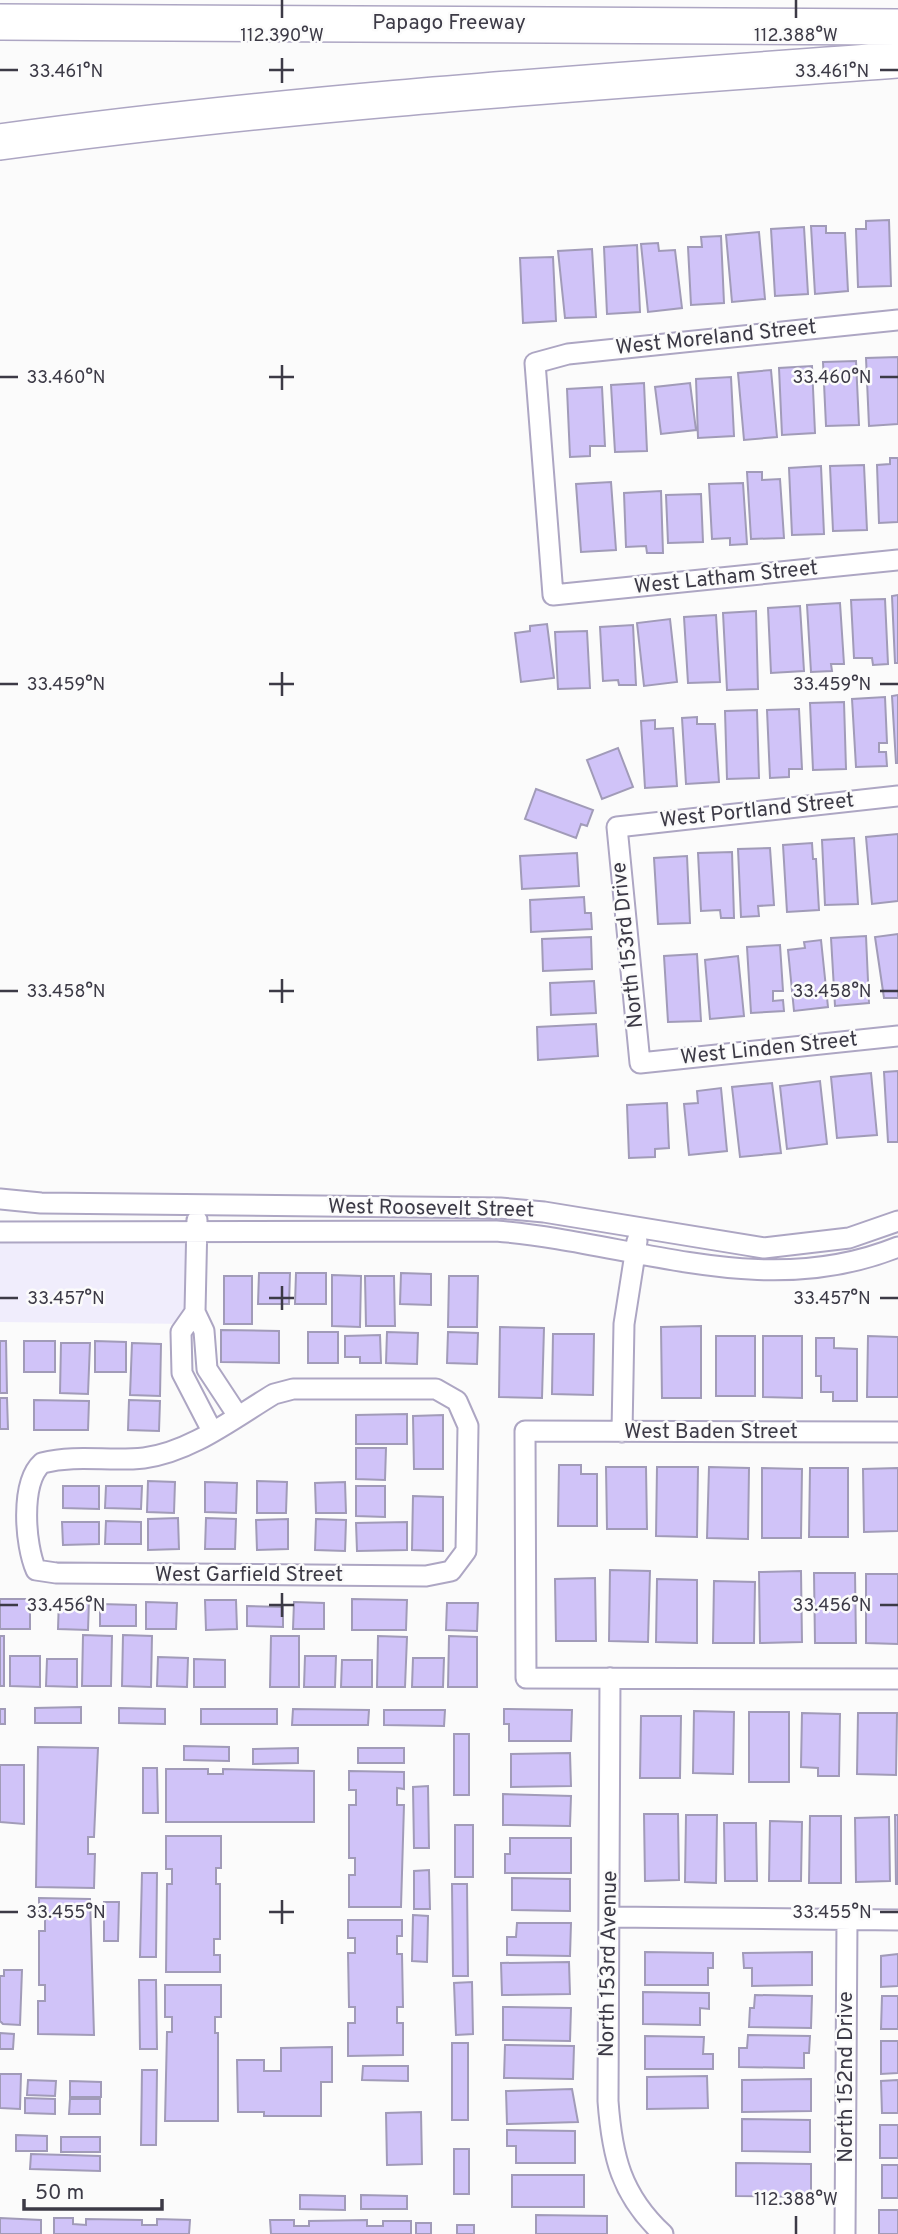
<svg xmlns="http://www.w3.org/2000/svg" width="898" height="2234" font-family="Overpass,sans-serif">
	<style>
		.built { fill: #f0edfc }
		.building { fill: #d0c3f8; stroke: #a19bb8; stroke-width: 2 }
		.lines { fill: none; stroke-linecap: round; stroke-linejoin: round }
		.minor-casing { stroke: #ada6c3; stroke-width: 23 }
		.motorway-casing { stroke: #ada6c3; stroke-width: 38 }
		.minor { stroke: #fff; stroke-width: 19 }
		.motorway { stroke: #fff; stroke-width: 35 }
		.ticks { fill: none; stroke: #3c3a46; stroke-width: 2.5 }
		.labels { text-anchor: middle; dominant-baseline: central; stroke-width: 5; stroke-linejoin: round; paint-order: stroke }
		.street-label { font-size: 21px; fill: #3c3a46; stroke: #fbfbfb }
		.ticks-label { font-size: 18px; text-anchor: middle; fill: #3c3a46; stroke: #fbfbfb; stroke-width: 5; stroke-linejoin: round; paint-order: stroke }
	</style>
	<rect width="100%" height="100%" fill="#fbfbfb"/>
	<!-- built -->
	<path class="built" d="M193 1240 194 1324 0 1322V1243Z"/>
	<!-- building -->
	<path class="building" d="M889 220 891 286 858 287 856 229H866V221Z
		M811 226H826V233H845L848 291 815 294Z
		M804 227 808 294 775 296 771 229Z
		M759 232 765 299 732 302 726 235Z
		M721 236 724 303 691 305 688 247H702L701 237Z
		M658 243 659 251 675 250 682 308 648 312 641 244Z
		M637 245 640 312 607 314 604 247Z
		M592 249 596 317 565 318 558 251Z
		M553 257 556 321 523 323 520 258Z
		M898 357V424L869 426 866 358Z
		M856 361 859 425 826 426 823 362Z
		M812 366 815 433 782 435 779 368Z
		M771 370 777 437 744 440 738 373Z
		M731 377 734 436 698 438 696 379Z
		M644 383 647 451 615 452 611 385Z
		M690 383 696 430 661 434 655 387Z
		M602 387 605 446H590V456L570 457 567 389Z
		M890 458H898V522L879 523 877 465 890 464Z
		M864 465 867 530 833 531 830 466Z
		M821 466 824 534 792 535 789 468Z
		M747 472H762V480L780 479 784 538 751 539Z
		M611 482 616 550 581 552 576 484Z
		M743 483 747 544 730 545V538L712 539 709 484Z
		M661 491 663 553H647L646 546 626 547 624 493Z
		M701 494 703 542 668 543 666 495Z
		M898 595V663H895L892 596Z
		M885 599 888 664 873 665 872 658H854L851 600Z
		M840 603 844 664H831L832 671 811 672 807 605Z
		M800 606 804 671 771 673 768 608Z
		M756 611 758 689 727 690 723 613Z
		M716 615 720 682 688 683 684 617Z
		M670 619 677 682 644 686 637 623Z
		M547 624 554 678 521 682 515 633 530 631V626Z
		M633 625 636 685H619L618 680 603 681 600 627Z
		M587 631 590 688 558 689 555 632Z
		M898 695V763H896L892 696Z
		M885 697 887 743H879V752H886L887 766 856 767 852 699Z
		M844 702 846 769 813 770 810 703Z
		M799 709 802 769H789V777L770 778 767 710Z
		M757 710 759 778 727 779 725 711Z
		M697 717V724H715L719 782 686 784 682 718Z
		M655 720V729L673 728 677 786 645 788 641 721Z
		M618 748 633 787 602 799 587 760Z
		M536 789 593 810 587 826 581 824 576 838 525 819Z
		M898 834V901L872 904 866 837Z
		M854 838 858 904 825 905 822 840Z
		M812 843 813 859H816L819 910 787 912 783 845Z
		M770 848 774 905 758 906 759 916 741 917 738 849Z
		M732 852 734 918H721L720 910 701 911 698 853Z
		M577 853 579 886 522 889 520 856Z
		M687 856 690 923 658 924 654 858Z
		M584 897 585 913H591L592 929 531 932 530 900Z
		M898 934V998H884L875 937Z
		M866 936 869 1003 835 1006 831 938Z
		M591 937 592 969 543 971 542 939Z
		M821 940 828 1007 794 1011 788 950 805 948 804 942Z
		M780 945 783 991H773V1001L783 1000 784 1011 751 1013 747 947Z
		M697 954 701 1021 668 1022 664 956Z
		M738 956 744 1016 710 1019 705 960Z
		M594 981 596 1013 551 1015 550 983Z
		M596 1024 598 1056 538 1060 537 1027Z
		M898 1071V1142H888L884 1072Z
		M871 1073 877 1135 837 1138 831 1077Z
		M820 1081 827 1144 787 1149 780 1086Z
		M772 1083 781 1153 740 1157 732 1087Z
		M721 1088 727 1151 689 1155 684 1104 698 1103 697 1091Z
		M667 1103 669 1148 655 1149V1157L629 1158 627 1105Z
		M259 1273H290L289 1304H258Z
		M296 1273H326V1304H295Z
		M401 1273 431 1274V1305L400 1304Z
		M332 1275 361 1276 360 1327 332 1326Z
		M224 1276H252V1324H224Z
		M365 1276H394L395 1326H366Z
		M449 1276H478L477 1327H448Z
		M701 1326V1398H662L661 1327Z
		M500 1327 544 1328 542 1398 499 1397Z
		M221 1330 279 1331V1363L221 1362Z
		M308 1332H338V1363H308Z
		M387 1332 418 1333 417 1364 386 1363Z
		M448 1332 478 1333 477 1364 447 1363Z
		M553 1334H594L593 1395 552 1394Z
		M380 1335 381 1363H360V1357H345V1336Z
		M716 1336H755V1396H716Z
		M763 1336H802V1398L763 1397Z
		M868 1336 898 1337V1397H867Z
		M816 1338H834V1348L857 1349V1401H833V1392H821V1376H816Z
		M0 1341H6L7 1393H0Z
		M24 1341H55V1372H24Z
		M95 1341 126 1342V1372H95Z
		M61 1343H90L88 1394 60 1393Z
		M132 1343 161 1344 160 1396 130 1395Z
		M0 1398H7L8 1429H0Z
		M34 1400 89 1401 88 1430H34Z
		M129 1400 160 1401 159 1431 128 1430Z
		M407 1414V1444H356V1415Z
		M443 1415V1469H414L413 1416Z
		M356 1448H386L385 1480 356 1479Z
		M559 1465H581V1474H597V1526H558Z
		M606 1467H646L647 1529H607Z
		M657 1467H698L697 1537 656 1536Z
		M709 1467 749 1468 748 1539 707 1538Z
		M762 1468 802 1469 801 1538H762Z
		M810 1468H848V1537H809Z
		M898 1468V1531L864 1532 863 1469Z
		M148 1481 175 1482 174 1513 147 1512Z
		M257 1481 287 1482 286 1513H257Z
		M205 1482 237 1483 236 1513 205 1512Z
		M345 1482 346 1513H316L315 1483Z
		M63 1486H99V1509L63 1508Z
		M106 1486H142L141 1509 105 1508Z
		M356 1486H385V1517L356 1516Z
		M413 1496 443 1497V1551L412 1550Z
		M178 1518 179 1549 148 1550V1519Z
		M206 1518 236 1519 235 1549H205Z
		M288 1519V1549L257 1550 256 1520Z
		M316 1519 346 1520 345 1551 315 1550Z
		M106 1521 141 1522V1544H105Z
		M62 1522H99V1544L63 1545Z
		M407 1522V1550L357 1551 356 1523Z
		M610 1570 650 1571 648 1642 609 1641Z
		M801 1571 802 1642 760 1643 759 1572Z
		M814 1573H855L856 1643H815Z
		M866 1574H898V1644L866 1643Z
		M595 1578 596 1641H556L555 1579Z
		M657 1579 697 1580V1643L656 1642Z
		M714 1581 755 1582 754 1643H713Z
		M0 1599H30V1629H0Z
		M59 1599 89 1600 88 1630 58 1629Z
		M352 1599 407 1600 406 1630H352Z
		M205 1600H236L237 1629 206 1630Z
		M146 1602 177 1603 176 1629H146Z
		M294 1602 324 1603V1629H293Z
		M447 1603H478L477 1631 446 1630Z
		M100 1604 136 1605V1626H100Z
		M247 1606 283 1607V1627L247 1626Z
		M83 1635 112 1636 111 1686H82Z
		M123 1635 152 1636 151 1687 122 1686Z
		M0 1636H4V1686H0Z
		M271 1636H299V1687H270Z
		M378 1636 407 1637 405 1687H377Z
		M449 1636 477 1637V1687H448Z
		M10 1656H40V1687L10 1686Z
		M305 1656H336L335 1687H304Z
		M158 1657 188 1658 187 1687 157 1686Z
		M413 1658H444L443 1687H412Z
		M47 1659H77V1687L46 1686Z
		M194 1659 225 1660V1687H194Z
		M342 1660H372V1687H341Z
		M81 1707V1723H35V1708Z
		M119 1708 165 1709V1724L119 1723Z
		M0 1709H5V1724H0Z
		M201 1709H277V1724H201Z
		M293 1709 369 1710 368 1725H292Z
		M504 1709 572 1710 571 1741H509V1724H504Z
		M384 1710H445L444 1726 384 1725Z
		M694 1711 734 1712 733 1774 693 1773Z
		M749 1712H789V1782H749Z
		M802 1713 840 1714 839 1776H818V1768L801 1767Z
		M858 1713H897L896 1775 857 1774Z
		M641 1716H681L680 1778H640Z
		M454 1734H469V1795H454Z
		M184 1746 229 1747V1761L184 1760Z
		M38 1747 98 1748 94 1837H88V1854H95L94 1888 36 1887Z
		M298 1748V1763L253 1764V1749Z
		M358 1748H404V1763H358Z
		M570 1753 571 1786 511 1787V1754Z
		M0 1765H24V1824L0 1822Z
		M143 1768H157L158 1813H143Z
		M166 1769H208V1774H223V1769L314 1771V1822H166Z
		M349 1771 404 1772V1789L397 1788V1805H404L401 1907H349V1875H355V1858H349V1805H356V1790H349Z
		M428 1786 429 1848H414L413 1787Z
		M503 1794 571 1796 570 1826 503 1825Z
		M644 1814H678L679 1880 645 1881Z
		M686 1815H717L716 1883 685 1882Z
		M895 1815H898V1884H896Z
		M810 1816H841V1883H809Z
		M889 1817 890 1881 856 1882 855 1818Z
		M770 1821 802 1822 801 1881H769Z
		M724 1823H756L757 1881H725Z
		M455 1825H473V1877H455Z
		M166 1836H221V1868H216V1884H220V1939H214V1955H220V1972H166L167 1884H172V1869H166Z
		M510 1838H571V1873H505V1854H510Z
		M429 1870 430 1909H414V1871Z
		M142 1873H157L156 1957H140Z
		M512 1878 570 1879V1911L512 1910Z
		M452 1884H467L468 1976H453Z
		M39 1898 90 1899 94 2035 38 2034V2001H45V1985H39V1931H45V1915H39Z
		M104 1902H119L118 1941H104Z
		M413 1915 428 1916 427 1962 412 1961Z
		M348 1920H402V1936H397V1954H402L403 2007H397V2023H403V2055L348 2056V2023H355V2007H349L348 1953H355V1938H348Z
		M517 1923H571L570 1956 507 1955V1937H516Z
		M645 1952 713 1953V1968H708V1985H645Z
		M812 1952V1985L752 1986V1968H744L743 1953Z
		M898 1954V1986L881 1987V1956Z
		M569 1962 570 1994 502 1995 501 1963Z
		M4 1970H22L20 2025 3 2024 0 2021V1976H4Z
		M139 1980H156L157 2049H140Z
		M472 1982 473 2034 456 2035 454 1983Z
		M165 1985H221V2017H215V2033H218V2121H165L167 2032H172V2017H165Z
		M643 1992 709 1993V2009L700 2008V2025L643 2024Z
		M755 1995 812 1996 811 2028 749 2027 750 2008H754Z
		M882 1996H898V2029H881Z
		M503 2007 571 2008 570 2041 503 2040Z
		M0 2033 14 2034 13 2049H0Z
		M748 2035 810 2036 809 2053H804V2068L739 2067V2048H747Z
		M645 2036 704 2037 703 2054H713V2069H645Z
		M881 2041H898V2073L881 2074Z
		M452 2043H468V2120H452Z
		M505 2045 574 2046 573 2079 504 2078Z
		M332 2047V2082H321V2116H264V2112H238L237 2060H264V2071H281V2048Z
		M363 2066H408V2081L362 2080Z
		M142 2070H157L156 2145H141Z
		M0 2074H21L20 2109 0 2108Z
		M707 2076 708 2108 647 2109V2077Z
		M811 2079V2111L742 2112V2080Z
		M28 2080 56 2081 55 2096 27 2095Z
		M898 2080V2113H882L881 2081Z
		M70 2081 101 2082V2097H70Z
		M572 2089 578 2122 507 2124 506 2091Z
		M25 2098 55 2099V2114L25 2113Z
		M70 2099H100V2114H69Z
		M421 2112 422 2164 387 2165 386 2113Z
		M742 2119 810 2120V2152L742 2151Z
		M880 2125H898V2158H880Z
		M507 2130 575 2131V2163H516V2146H507Z
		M16 2135 47 2136V2151H16Z
		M61 2137H100V2152H61Z
		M454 2149H469V2194H454Z
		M31 2154 100 2156V2171L30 2169Z
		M736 2163 811 2164V2197L736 2196Z
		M882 2165H898V2198H882Z
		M512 2175H584V2207H512Z
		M300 2195 345 2196V2210L300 2209Z
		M361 2195 407 2196V2209H361Z
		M879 2210H898V2234H879Z
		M536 2215 607 2216V2234H536Z
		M0 2218 41 2220V2234H0Z
		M54 2218H73V2224L86 2225V2219L142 2220V2225H157V2219L190 2220 189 2234H54Z
		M270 2220H294V2226H309V2221L367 2220V2226H383V2221H411V2234H271Z
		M416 2223H431V2234H416Z
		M457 2225H474V2234H457Z"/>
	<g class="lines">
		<defs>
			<path id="minor" d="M898 320 568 354 535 363 553 595 898 560
				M898 796 617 827 640 1063 898 1036
				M0 1199 41 1203 500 1208 544 1212 764 1248 849 1238 898 1221
				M197 1220 195 1312 204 1331 207 1369 238 1416
				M0 1232 496 1231C633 1242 762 1302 898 1247
				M195 1312 181 1332 182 1373 212 1431
				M293 1389H436L457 1401 468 1426 466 1551 451 1571 426 1576 56 1573 36 1570C25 1545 20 1483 42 1463 79 1454 108 1462 144 1458 191 1452 234 1418 274 1394Z
				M622 1432 624 1324 637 1241
				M898 1432 525 1431 526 1678 898 1679
				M610 1678 608 2101C612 2156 621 2195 663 2234
				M610 1917 898 1920
				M845 2234 847 1919"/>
			<path id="motorway" d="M0 22 898 27
				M0 142C298 101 598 82 898 60"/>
		</defs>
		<!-- minor casing -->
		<use href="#minor" class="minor-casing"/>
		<!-- motorway casing -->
		<use href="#motorway" class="motorway-casing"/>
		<!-- minor -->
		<use href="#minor" class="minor"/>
		<!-- motorway -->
		<use href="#motorway" class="motorway"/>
	</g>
	<!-- ticks -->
	<path class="ticks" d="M282 0V18M796 0V18M282 58V83M0 70H18M269 70H294M880 70H898M282 365V390M0 377H18M269 377H294M880 377H898M282 672V696M0 684H18M269 684H294M880 684H898M282 979V1003M0 991H18M269 991H294M880 991H898M282 1286V1310M0 1298H18M269 1298H294M880 1298H898M282 1593V1617M0 1605H18M269 1605H294M880 1605H898M282 1900V1924M0 1912H18M269 1912H294M880 1912H898M796 2216V2234"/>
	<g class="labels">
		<!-- street labels -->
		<g class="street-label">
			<text x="449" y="23">Papago Freeway</text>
			<text transform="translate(716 338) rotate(-6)">West Moreland Street</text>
			<text transform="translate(726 578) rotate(-6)">West Latham Street</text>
			<text transform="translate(757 811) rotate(-6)">West Portland Street</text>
			<text transform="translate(628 945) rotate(-96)">North 153rd Drive</text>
			<text transform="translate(769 1049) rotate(-6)">West Linden Street</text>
			<text transform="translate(431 1209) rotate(1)">West Roosevelt Street</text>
			<text x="711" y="1432">West Baden Street</text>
			<text x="249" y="1575">West Garfield Street</text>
			<text transform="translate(609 1964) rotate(-89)">North 153rd Avenue</text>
			<text transform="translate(846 2077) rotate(-90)">North 152nd Drive</text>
		</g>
	</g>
	<g class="ticks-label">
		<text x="282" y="41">112.390°W</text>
		<text x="796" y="41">112.388°W</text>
		<text x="66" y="77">33.461°N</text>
		<text x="832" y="77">33.461°N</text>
		<text x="66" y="383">33.460°N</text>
		<text x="832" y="383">33.460°N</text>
		<text x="66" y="690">33.459°N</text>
		<text x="832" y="690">33.459°N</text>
		<text x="66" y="997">33.458°N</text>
		<text x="832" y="997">33.458°N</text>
		<text x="66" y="1304">33.457°N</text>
		<text x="832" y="1304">33.457°N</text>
		<text x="66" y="1611">33.456°N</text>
		<text x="832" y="1611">33.456°N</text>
		<text x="66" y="1918">33.455°N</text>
		<text x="832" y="1918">33.455°N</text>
		<text x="796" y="2205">112.388°W</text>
	</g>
	<!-- scale -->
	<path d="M24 2199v10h138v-10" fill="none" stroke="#3c3a46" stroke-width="3.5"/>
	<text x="35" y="2199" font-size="21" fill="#3c3a46" stroke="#fbfbfb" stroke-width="5" paint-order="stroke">50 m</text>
</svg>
